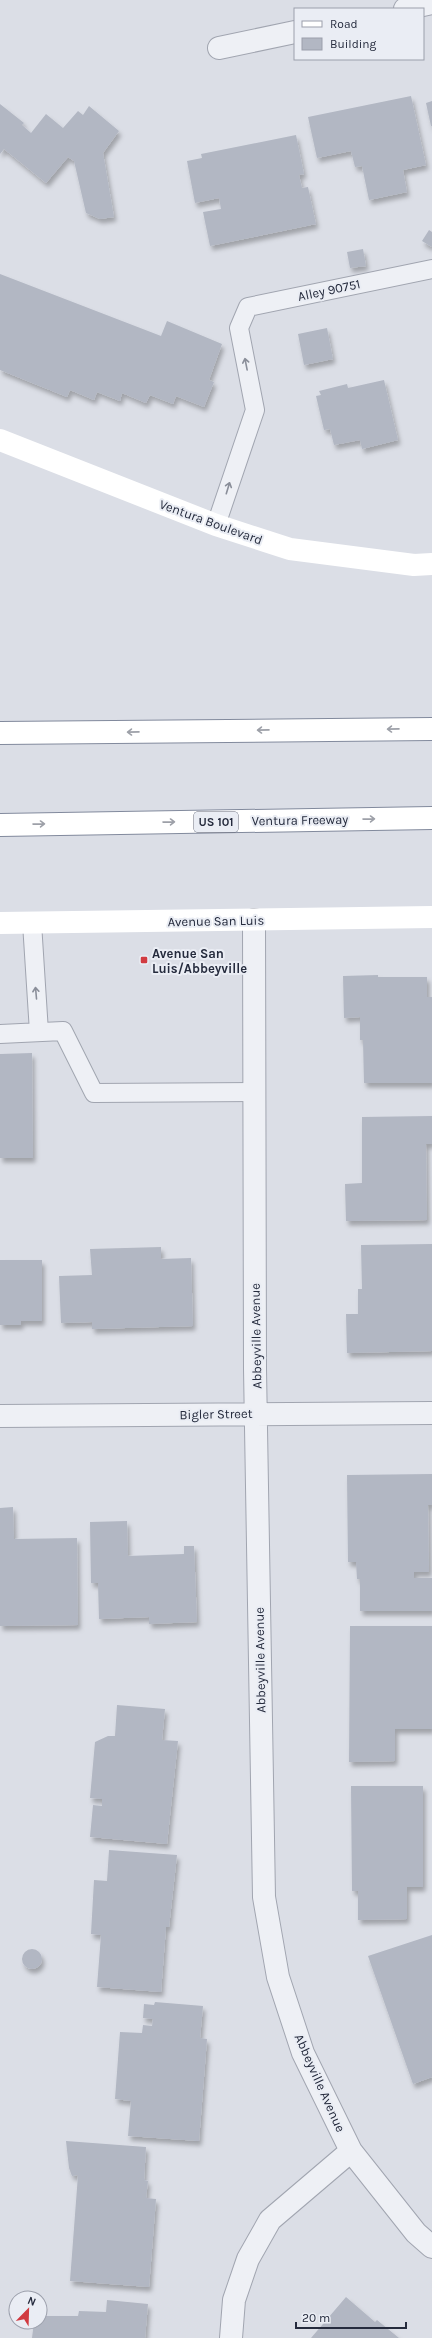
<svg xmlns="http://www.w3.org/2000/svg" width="432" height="2338" font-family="Karla,sans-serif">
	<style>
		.building { fill: #b2b7c3; filter: url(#shadow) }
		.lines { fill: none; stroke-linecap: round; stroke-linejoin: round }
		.lane-casing { stroke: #a1a5b0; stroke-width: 20 }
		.street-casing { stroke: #a1a5b0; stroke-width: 24 }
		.highway-casing { stroke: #828a9d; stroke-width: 24 }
		.lane { stroke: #eef0f5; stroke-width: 18 }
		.street { stroke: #eef0f5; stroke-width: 22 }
		.secondary { stroke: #fff; stroke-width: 22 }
		.highway { stroke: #fff; stroke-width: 22 }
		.oneway { stroke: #8a8e99 }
		.oneway2 { stroke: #9da0a8 }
		.poi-dot { fill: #d13a40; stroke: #eaedf4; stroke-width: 1.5 }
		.labels { text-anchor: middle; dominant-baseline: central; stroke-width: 4; stroke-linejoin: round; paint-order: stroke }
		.shield { fill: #eaedf4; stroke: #606574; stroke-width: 1 }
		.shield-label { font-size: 12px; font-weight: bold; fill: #252b3d }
		.street-label { font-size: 13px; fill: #252b3d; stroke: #eaedf4 }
		.poi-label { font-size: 13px; font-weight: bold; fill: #252b3d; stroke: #eaedf4; text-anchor: start }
	</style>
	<defs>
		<filter id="shadow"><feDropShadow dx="2.5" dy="4.5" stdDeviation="2" flood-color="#0004"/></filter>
	</defs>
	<rect width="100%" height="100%" fill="#dbdee6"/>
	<!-- building -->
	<path class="building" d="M411 96 426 165 403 170 407 192 369 200 362 166 355 167 351 151 317 158 308 117Z
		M432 101V126H431L426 103Z
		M0 104 24 123 22 125 31 133 46 114 63 128 78 111 83 115 89 106 119 131 103 153 114 217 100 219 86 213 74 161 68 157 46 183 4 149 0 154Z
		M296 135 304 174 299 175 302 188 308 187 316 224 210 246 203 212 221 209 219 198 195 203 187 161 202 158 201 154Z
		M429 230 432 232V247L422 241Z
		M363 249 366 266 350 268 347 252Z
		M0 274 161 336 167 321 222 344 209 380 214 382 204 407 176 396 173 404 150 395 146 403 122 393 120 401 97 392 94 400 70 390 67 397 0 370Z
		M327 328 333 359 304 365 298 334Z
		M384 380 398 440 362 449 360 440 334 445 330 429 324 430 316 396 321 395 319 391 347 384 348 388Z
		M378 975V977H427V997H432V1083H364L363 1040H360V1017L344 1018 343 976Z
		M32 1053 33 1158H0V1054Z
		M432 1116V1144H426L427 1220 346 1221 345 1184 362 1183V1117Z
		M432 1244V1351L347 1353 346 1314H358V1289H362L361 1245Z
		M161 1247V1259L191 1258 193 1326 92 1329V1322L61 1323 59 1276 92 1275 90 1249Z
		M0 1260H42V1321H21V1325H0Z
		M432 1474V1505H428L429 1572H414V1578H432V1611H360V1579H357L356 1562H348L347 1475Z
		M13 1507 14 1539 77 1538 78 1625 0 1626V1508Z
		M127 1521 128 1556 184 1554V1546H194L197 1622 149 1624V1617L99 1619 98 1583H91L90 1522Z
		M350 1626H432V1729H395V1761L349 1762Z
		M117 1705 165 1709 162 1740 178 1741 167 1844 90 1837 93 1805 102 1806V1799L90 1798 95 1742 108 1736H115Z
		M351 1786H423V1887H407V1919L358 1920V1891H352Z
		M109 1850 177 1855 169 1927H166L161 1992 97 1987 101 1935 91 1934 94 1880 107 1881Z
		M432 1935V2077L413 2084 368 1956Z
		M22 1959a10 10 0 1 1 20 0a10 10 0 1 1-20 0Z
		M155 2002 203 2006 200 2038 207 2039 199 2141 128 2136 131 2101 115 2099 120 2032 142 2033 143 2025 152 2026 153 2019 143 2018 144 2004 154 2005Z
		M66 2141 146 2147 144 2180 148 2181 146 2198 156 2199 149 2287 70 2281 78 2175 72 2176 69 2168Z
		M346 2297 375 2322 377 2320 399 2338H311Z
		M107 2300 148 2304 145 2338H32L34 2322H40V2316H78L79 2311 106 2312Z"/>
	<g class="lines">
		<defs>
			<path id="lane" d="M216 525 255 410 239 328 248 307 432 269
				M32 923 39 1032
				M0 1034 63 1031 94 1093 256 1092"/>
			<path id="street" d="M405 9 432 3
				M219 48 295 32
				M254 920 255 1369 264 1897 278 1977 303 2053 351 2151 416 2233 432 2247
				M0 1416 432 1413
				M231 2338 234 2300 248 2259 270 2220 351 2151"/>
			<path id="highway" d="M0 733 432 729
				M0 825 432 818"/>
		</defs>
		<!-- lane casing -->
		<use href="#lane" class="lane-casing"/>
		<!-- street casing -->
		<use href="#street" class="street-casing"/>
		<!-- highway casing -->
		<use href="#highway" class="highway-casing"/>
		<!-- lane -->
		<use href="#lane" class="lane"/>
		<!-- street -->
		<use href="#street" class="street"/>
		<!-- secondary -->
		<path class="secondary" d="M0 440 216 525 290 549 414 565 432 564
			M0 923 432 917"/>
		<!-- highway -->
		<use href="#highway" class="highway"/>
	</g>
	<!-- one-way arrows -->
	<defs><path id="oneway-shaft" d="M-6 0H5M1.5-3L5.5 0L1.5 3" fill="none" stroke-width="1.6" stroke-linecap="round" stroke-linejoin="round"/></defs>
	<g class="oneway">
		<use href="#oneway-shaft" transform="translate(246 364) rotate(-101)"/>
		<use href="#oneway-shaft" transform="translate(228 488) rotate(-73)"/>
		<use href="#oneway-shaft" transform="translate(36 993) rotate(-95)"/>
	</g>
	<g class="oneway2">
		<use href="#oneway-shaft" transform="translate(393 729) rotate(179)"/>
		<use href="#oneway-shaft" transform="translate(263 730) rotate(179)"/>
		<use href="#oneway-shaft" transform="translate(133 732) rotate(179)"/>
		<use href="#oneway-shaft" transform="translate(369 819) rotate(-1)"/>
		<use href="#oneway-shaft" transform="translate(169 822) rotate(-1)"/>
		<use href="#oneway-shaft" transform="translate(39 824) rotate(-1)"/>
	</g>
	<!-- markers -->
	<rect class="poi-dot" x="140" y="956" width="8" height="8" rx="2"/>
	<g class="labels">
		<!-- shield labels -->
		<rect class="shield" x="194" y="812" width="44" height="20" rx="3"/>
		<g class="shield-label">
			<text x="216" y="822">US 101</text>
		</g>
		<!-- street labels -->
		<g class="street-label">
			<text transform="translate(329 290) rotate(-12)">Alley 90751</text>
			<text transform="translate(211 522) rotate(20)">Ventura Boulevard</text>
			<text transform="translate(300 820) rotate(-1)">Ventura Freeway</text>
			<text transform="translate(216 921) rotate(-1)">Avenue San Luis</text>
			<text transform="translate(256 1336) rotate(-91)">Abbeyville Avenue</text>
			<text transform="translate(216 1414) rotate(-1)">Bigler Street</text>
			<text transform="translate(260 1660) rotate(-91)">Abbeyville Avenue</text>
			<text transform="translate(320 2083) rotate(66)">Abbeyville Avenue</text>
		</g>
		<!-- poi labels -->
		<g class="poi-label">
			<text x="152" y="953">Avenue San<tspan x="152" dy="15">Luis/Abbeyville</tspan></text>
		</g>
	</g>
	<!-- legend -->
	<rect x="294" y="8" width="130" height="52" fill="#eaedf4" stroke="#9b9fab"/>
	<rect x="302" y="21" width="20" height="6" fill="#ffffff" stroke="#9b9fab"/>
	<text x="330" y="28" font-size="12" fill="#252b3d">Road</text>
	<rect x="302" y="38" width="20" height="12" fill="#b2b7c3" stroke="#9b9fab"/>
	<text x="330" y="48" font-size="12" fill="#252b3d">Building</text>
	<!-- north arrow -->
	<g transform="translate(28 2310) rotate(23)"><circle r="19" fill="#eaedf4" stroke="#9b9fab"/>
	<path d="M0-3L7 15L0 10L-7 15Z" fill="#d13a40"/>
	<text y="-6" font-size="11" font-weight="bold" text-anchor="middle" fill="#252b3d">N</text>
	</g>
	<!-- scale -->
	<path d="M296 2322v6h110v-6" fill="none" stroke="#252b3d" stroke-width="2"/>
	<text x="302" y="2322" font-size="12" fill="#252b3d" stroke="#eaedf4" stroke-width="3" paint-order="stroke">20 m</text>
</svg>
